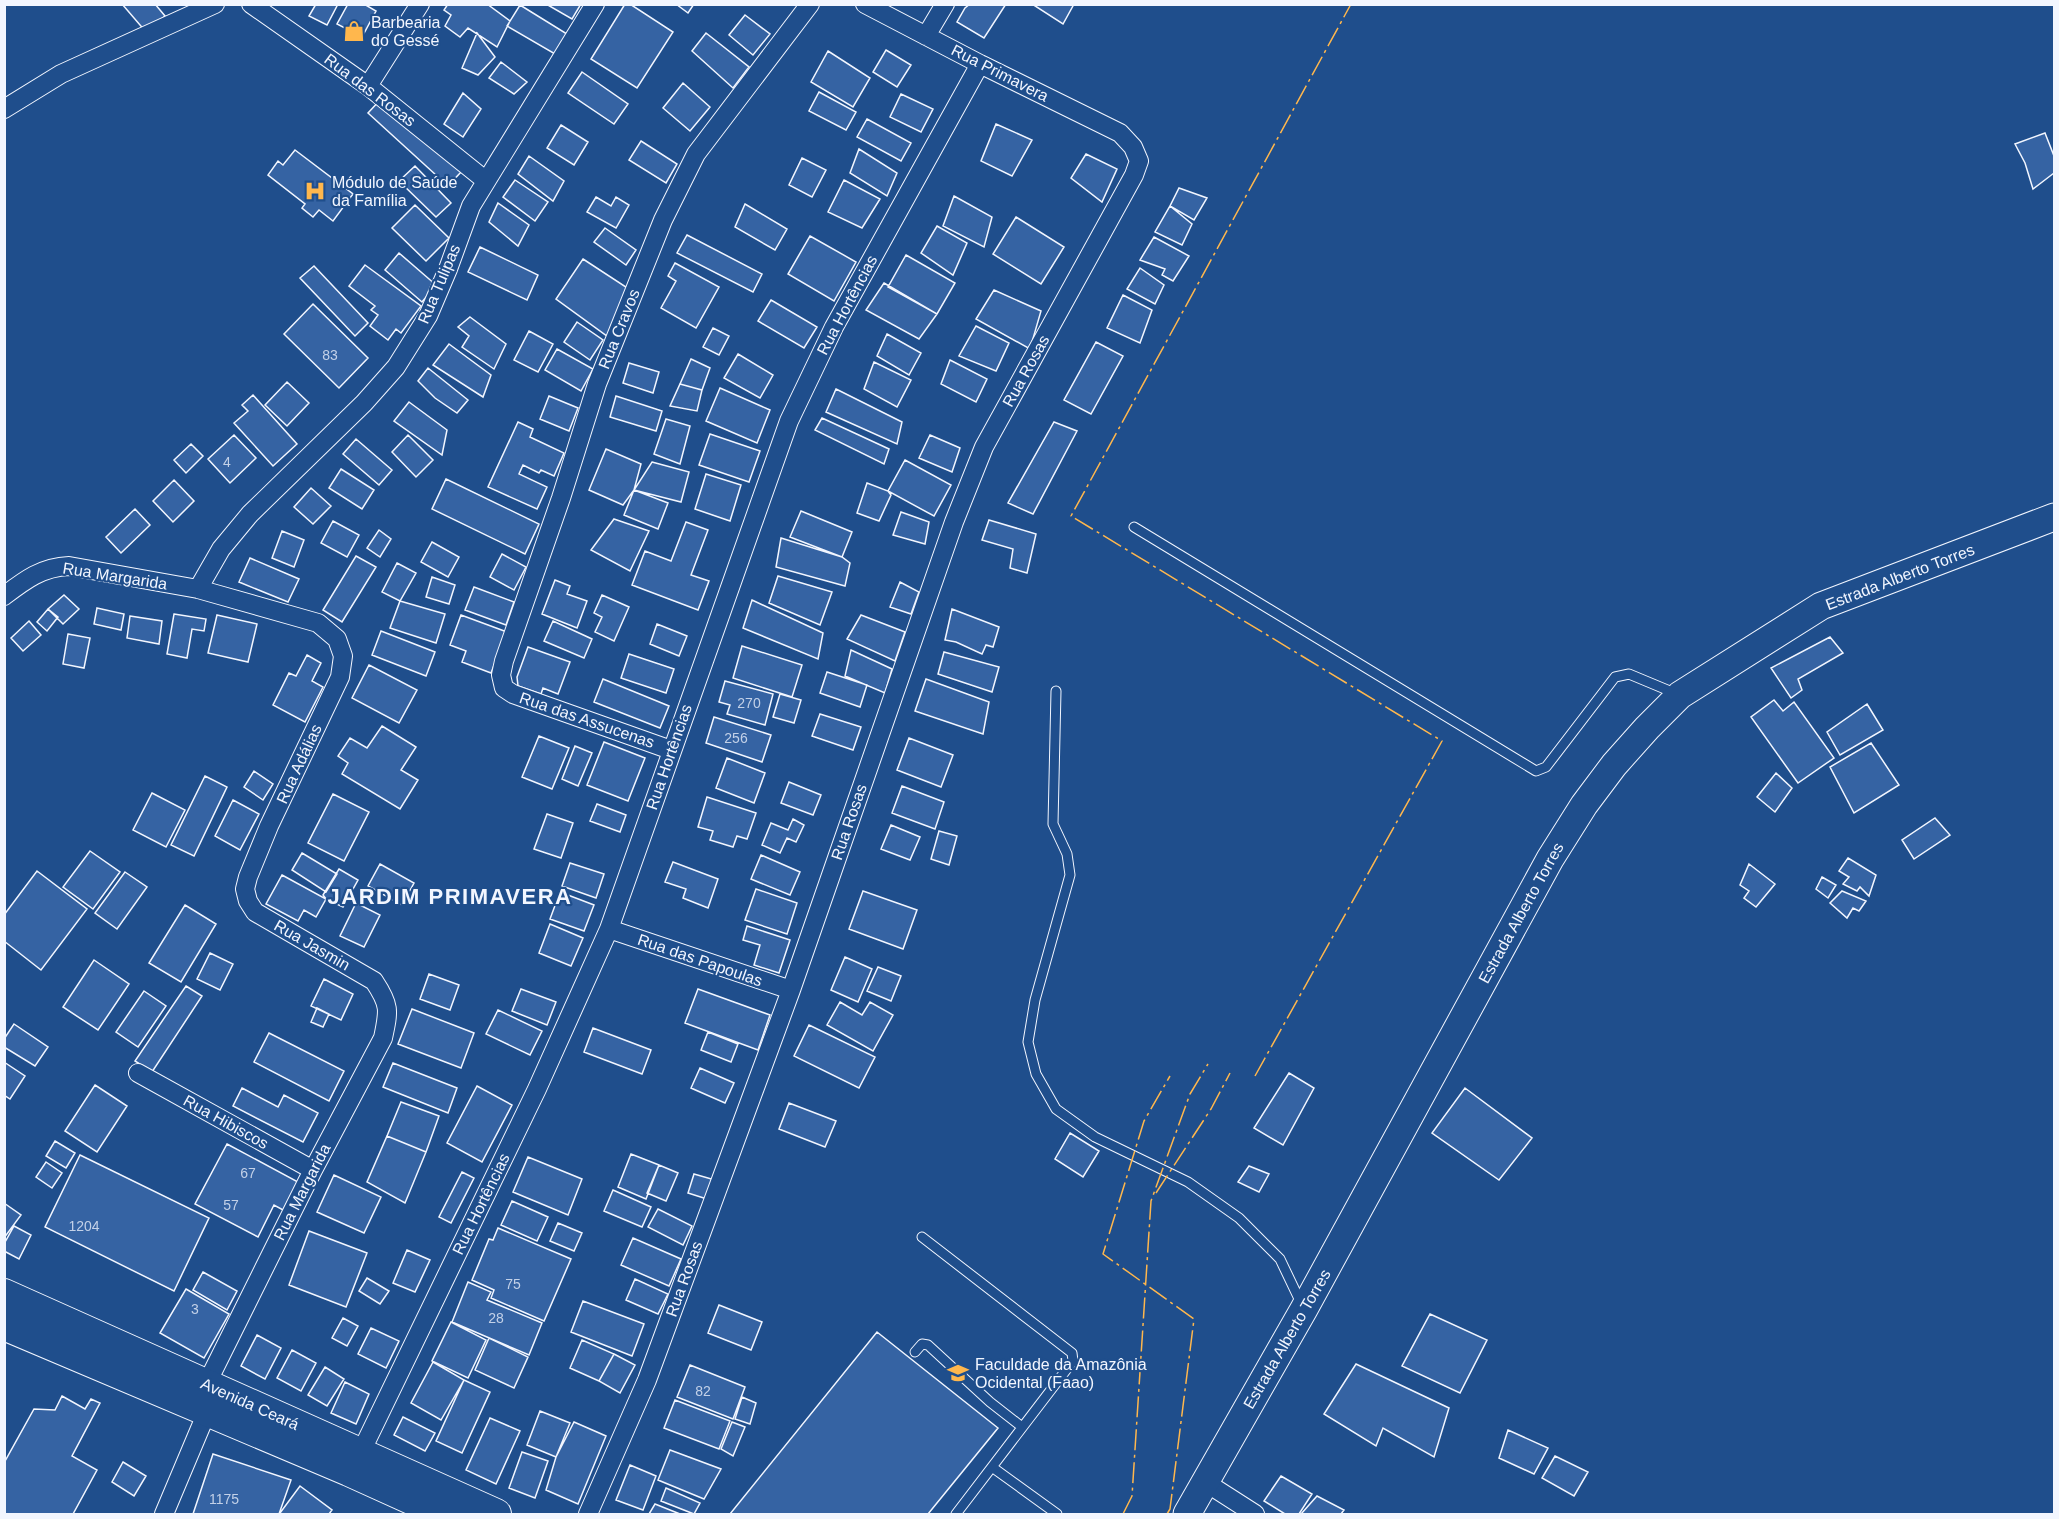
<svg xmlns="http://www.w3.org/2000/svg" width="2059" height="1519" font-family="Helvetica,sans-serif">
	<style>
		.building { fill: #3563a3; stroke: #f2f6ff; stroke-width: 1.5 }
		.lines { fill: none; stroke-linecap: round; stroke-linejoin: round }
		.lane-casing { stroke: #f2f6ff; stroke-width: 11 }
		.street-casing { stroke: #f2f6ff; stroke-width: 20 }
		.secondary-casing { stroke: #f2f6ff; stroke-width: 29 }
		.primary-casing { stroke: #f2f6ff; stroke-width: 32 }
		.lane { stroke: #1f4e8c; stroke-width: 9 }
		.street { stroke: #1f4e8c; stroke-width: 18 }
		.secondary { stroke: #1f4e8c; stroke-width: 27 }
		.primary { stroke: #1f4e8c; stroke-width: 30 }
		.power { stroke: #ffb74d; stroke-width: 1.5; stroke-dasharray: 21 4.5 3 4.5; stroke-linecap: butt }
		.labels { text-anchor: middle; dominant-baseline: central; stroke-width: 4.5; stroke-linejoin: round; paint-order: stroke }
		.number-label { font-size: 14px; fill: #c3d1e8 }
		.poi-label { font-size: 16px; fill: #f2f6ff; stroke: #1f4e8c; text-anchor: start }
		.street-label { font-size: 16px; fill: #f2f6ff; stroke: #1f4e8c }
		.district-label { font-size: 22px; font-weight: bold; letter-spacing: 1.5px; fill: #f2f6ff; stroke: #1f4e8c }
	</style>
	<rect width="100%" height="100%" fill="#1f4e8c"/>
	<!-- building -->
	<path class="building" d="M122 4H155L165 16 146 32Z
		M316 4H338L327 25 309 16Z
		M348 4H364L376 11 362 37 337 24Z
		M448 4H487L510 21 497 47 468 28 460 37 445 26 451 15 444 10Z
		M546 4H581L572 19Z
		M625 4H630L673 32 637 88 591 59Z
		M676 4H694L688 13Z
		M970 4H1006L984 38 957 22 965 8Z
		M1032 4H1074L1063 24Z
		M520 5 567 34 555 54 507 26Z
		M745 15 770 34 753 55 729 35Z
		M477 33 495 57 478 75 462 68Z
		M706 33 749 67 733 88 692 51Z
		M886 50 911 65 897 87 873 72Z
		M828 51 870 78 853 107 811 82Z
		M501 62 527 82 514 94 489 78Z
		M582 72 628 104 614 124 568 93Z
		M683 83 710 107 690 131 663 108Z
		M819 92 856 112 846 130 809 111Z
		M463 93 481 109 463 137 444 124Z
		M901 94 933 109 921 132 890 117Z
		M381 99 461 172 448 186 368 113Z
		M867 119 911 143 901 161 857 137Z
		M996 124 1032 140 1012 176 981 161Z
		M561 125 588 142 574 165 547 148Z
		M2045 133 2054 156V173L2033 189 2025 163 2015 144Z
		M641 141 677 164 666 183 629 160Z
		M859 149 897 173 887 196 850 173Z
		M295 150 353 194 333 221 319 210 313 217 302 208 305 204 268 175 278 161 283 165Z
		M1086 154 1117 169 1102 202 1071 178Z
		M529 156 564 181 553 201 518 174Z
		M802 158 826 170 812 197 789 185Z
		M415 166 451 203 436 217 399 181Z
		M515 180 548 202 535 221 503 197Z
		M844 180 880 199 862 228 828 212Z
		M1179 188 1207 198 1194 220 1170 206Z
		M954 196 992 217 984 247 943 226Z
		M596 197 611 206 616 197 629 205 616 228 587 212Z
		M498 203 529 225 518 246 489 222Z
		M745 204 787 229 775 250 735 227Z
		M415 205 449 238 426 261 392 228Z
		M1170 206 1192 224 1182 245 1155 232Z
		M1016 217 1064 247 1041 284 993 254Z
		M937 226 967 243 953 275 921 253Z
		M605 228 636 250 626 265 594 242Z
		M687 235 762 274 753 292 677 253Z
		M810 236 856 262 834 301 788 274Z
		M1154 237 1189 256 1173 281 1162 275 1165 269 1140 260Z
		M480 247 538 275 527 300 468 272Z
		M399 253 436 285 422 302 385 270Z
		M906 255 955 283 937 314 888 287Z
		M583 259 629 289 607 336 556 299Z
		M675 263 719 287 696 328 661 308 676 281 668 276Z
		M365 265 421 306 401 333 396 329 388 340 370 326 378 315 371 310 375 306 349 286Z
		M314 266 368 323 355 336 300 278Z
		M1140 268 1164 285 1155 304 1127 289Z
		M884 283 937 314 919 339 866 310Z
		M994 290 1041 311 1030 349 976 319Z
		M1123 295 1152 310 1140 343 1107 328Z
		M771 300 817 327 804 348 758 321Z
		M313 304 368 358 339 388 284 334Z
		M470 317 506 344 494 369 462 347 469 336 458 327Z
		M577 322 603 340 590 360 564 342Z
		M976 326 1009 343 996 371 959 356Z
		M713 328 729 336 719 355 703 347Z
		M529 331 553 344 538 372 514 360Z
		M887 334 921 353 909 375 877 356Z
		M1096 342 1123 356 1091 414 1064 400Z
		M449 344 491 375 483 397 433 365Z
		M557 349 593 369 581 391 545 370Z
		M738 354 773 375 760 398 724 378Z
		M691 359 710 368 702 390 680 384Z
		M950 360 987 379 976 402 941 384Z
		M874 362 911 380 897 407 864 389Z
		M629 363 659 372 653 393 623 383Z
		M428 368 468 400 457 413 435 398 418 381Z
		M287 382 309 403 287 426 265 405Z
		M680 384 702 390 697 411 670 406Z
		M720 388 770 410 757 443 706 421Z
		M836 389 902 422 897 444 826 412Z
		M253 395 297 444 273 466 234 423 248 411 242 405Z
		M549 396 578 408 569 431 540 419Z
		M616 396 662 411 656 431 610 417Z
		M409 402 447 430 442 455 394 421Z
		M822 418 889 449 884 464 815 430Z
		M666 419 690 426 680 464 654 454Z
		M518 422 533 429 530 437 564 453 554 476 541 470 539 473 523 465 519 474 547 487 537 509 488 487Z
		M1054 422 1077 431 1033 514 1008 503Z
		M710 434 760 451 749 482 699 465Z
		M234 435 256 458 230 483 208 459Z
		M408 435 433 460 416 477 392 452Z
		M930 435 960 448 952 472 919 458Z
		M356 439 392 470 379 485 343 454Z
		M191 444 203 456 186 473 174 460Z
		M606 449 641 464 634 490 623 505 589 490Z
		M905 460 951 485 934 516 888 491Z
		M652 462 689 472 681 502 634 490Z
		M341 469 374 490 362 509 329 488Z
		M706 474 741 485 730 521 695 509Z
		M446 479 539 524 525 554 432 509Z
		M174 480 194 501 173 522 153 501Z
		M867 483 888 491 891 495 879 521 857 513Z
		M311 488 331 506 313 524 294 507Z
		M634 490 668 503 658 529 624 515Z
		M135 509 150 525 121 553 106 537Z
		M801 511 852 532 842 557 790 537Z
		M901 512 929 522 925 544 893 535Z
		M614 519 649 531 630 571 591 550Z
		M989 520 1036 534 1027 573 1010 568 1013 549 982 540Z
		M333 521 359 535 347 557 321 543Z
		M686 522 708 530 691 575 709 581 698 610 632 585 645 551 671 561Z
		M379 530 391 539 380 557 367 548Z
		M282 531 304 540 294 567 272 558Z
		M781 538 842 557 850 563 845 586 776 567Z
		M432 542 459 557 448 577 421 562Z
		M502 554 526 567 514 590 490 577Z
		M356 556 376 567 342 622 323 610Z
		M250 558 299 579 288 602 239 582Z
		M397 563 416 573 400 601 382 592Z
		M778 576 832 592 820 625 769 603Z
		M432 577 455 585 449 604 426 597Z
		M555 580 570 586 567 594 587 601 577 628 542 614Z
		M900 582 919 592 911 614 890 607Z
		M474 587 514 602 506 625 465 610Z
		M64 595 79 609 63 624 48 609Z
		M602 595 629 607 614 641 595 632 602 617 594 613Z
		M752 600 823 633 818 659 743 628Z
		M400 601 445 614 436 643 390 628Z
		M97 608 124 614 121 630 94 624Z
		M48 609 58 617 47 631 37 622Z
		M952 609 999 627 993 647 986 645 982 654 956 642 945 640Z
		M174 614 206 619 204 631 192 629 187 658 167 654Z
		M217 615 257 624 248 662 208 653Z
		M461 615 507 632 491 673 462 662 466 651 450 645Z
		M861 615 905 632 895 661 847 639Z
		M130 616 162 621 159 644 127 638Z
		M29 621 41 635 23 651 11 638Z
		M553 621 592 639 584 658 544 641Z
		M657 624 687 636 679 656 650 644Z
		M381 631 435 652 426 676 372 655Z
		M68 634 90 638 84 668 63 664Z
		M1830 637 1843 653 1798 679 1802 690 1791 698 1771 668Z
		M742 646 802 665 792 697 733 678Z
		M528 647 570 662 558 694 543 688 541 694 518 686 517 677Z
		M851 650 892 669 885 693 845 676Z
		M944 652 999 667 992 692 938 674Z
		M629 654 674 669 666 693 621 678Z
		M307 655 321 663 312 681 323 687 305 722 273 705 289 673 296 676Z
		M369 665 417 690 399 723 352 698Z
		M827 672 867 685 860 707 820 693Z
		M603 679 669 706 660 728 594 702Z
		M926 679 989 702 983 734 915 711Z
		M725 681 773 694 765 725 727 714 730 705 719 702Z
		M780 694 801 700 794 723 773 717Z
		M1774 700 1783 711 1794 702 1834 758 1798 783 1751 717Z
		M1867 704 1883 730 1840 755 1827 732Z
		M820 714 861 727 853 750 812 736Z
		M714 717 771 735 762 762 706 743Z
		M382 726 416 747 401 770 418 780 400 809 342 774 348 763 338 756 350 738 367 748Z
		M539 736 569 748 552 789 522 777Z
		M909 738 953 755 941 787 897 770Z
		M604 742 645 758 628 801 587 785Z
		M1871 743 1899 785 1854 813 1830 767Z
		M575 746 592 753 578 786 562 779Z
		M727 758 765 773 754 803 716 788Z
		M254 771 273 784 263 800 244 787Z
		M1776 773 1792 788 1775 812 1757 797Z
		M205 776 227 787 194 856 171 845Z
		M789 782 821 795 813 815 781 803Z
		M902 786 944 802 935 829 892 813Z
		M152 793 185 810 166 847 133 830Z
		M333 794 369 812 344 861 308 843Z
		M707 797 756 813 747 839 737 836 733 847 710 840 713 831 698 827Z
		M233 800 259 814 240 850 215 836Z
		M597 804 626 815 620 832 590 821Z
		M547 814 573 823 561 858 534 849Z
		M1935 818 1950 835 1914 859 1902 840Z
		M793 819 804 825 796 842 787 838 780 853 762 845 771 823 788 830Z
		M891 825 920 837 910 860 881 849Z
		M939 831 957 836 949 865 931 859Z
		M90 851 120 872 93 909 63 887Z
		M302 853 337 874 326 892 292 870Z
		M761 855 800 872 790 895 751 879Z
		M1848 858 1876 875 1869 896 1860 887 1857 891 1843 884 1849 877 1839 871Z
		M673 862 718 879 708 908 683 898 686 889 665 882Z
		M570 863 604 874 596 898 562 886Z
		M380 864 414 883 402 905 368 886Z
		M1749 864 1775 884 1756 907 1744 898 1749 891 1740 885Z
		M339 869 358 880 343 907 326 899 323 895Z
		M37 871 87 909 41 970 4 941V915Z
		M125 872 147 887 117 929 95 913Z
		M282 875 326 899 316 917 304 910 298 921 266 904Z
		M1822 877 1836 885 1828 898 1816 889Z
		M756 889 797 903 787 934 745 920Z
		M863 891 917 910 903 949 849 929Z
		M1842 891 1866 901 1859 911 1853 908 1847 918 1830 903Z
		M560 892 594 905 584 931 550 919Z
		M356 903 380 915 364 947 340 936Z
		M185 905 216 924 181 982 149 963Z
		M550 924 583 938 571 966 539 953Z
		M747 926 790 940 779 973 754 965 760 945 743 940Z
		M210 953 233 964 220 990 197 979Z
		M845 957 872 969 858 1002 831 990Z
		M94 960 129 984 98 1030 63 1007Z
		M878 967 901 976 891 1001 867 991Z
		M429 974 459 985 450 1010 420 999Z
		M324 979 353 994 341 1020 311 1006Z
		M186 986 202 996 152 1072 135 1061Z
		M521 989 556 1002 547 1025 512 1011Z
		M698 989 770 1015 758 1050 685 1023Z
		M144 991 166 1006 138 1047 116 1032Z
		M840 1002 862 1015 870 1002 893 1015 873 1051 827 1025Z
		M317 1008 329 1014 323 1027 311 1022Z
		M412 1009 474 1033 461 1068 398 1044Z
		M498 1010 542 1031 530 1055 486 1034Z
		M14 1024 48 1047 35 1066 4 1047V1039Z
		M809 1025 875 1057 859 1088 794 1056Z
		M593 1028 651 1050 642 1074 584 1052Z
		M708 1032 738 1044 731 1062 701 1050Z
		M269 1033 344 1071 329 1101 254 1062Z
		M4 1062 25 1076 10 1099 4 1095Z
		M393 1063 457 1088 448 1113 383 1087Z
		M700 1068 734 1083 725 1103 691 1088Z
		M1289 1073 1314 1088 1283 1145 1254 1128Z
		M95 1085 127 1106 97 1152 65 1131Z
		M477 1086 512 1105 482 1162 447 1143Z
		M242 1088 278 1107 284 1095 318 1113 303 1142 233 1106Z
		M1465 1088 1532 1138 1499 1180 1432 1133Z
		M401 1102 439 1116 426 1152 387 1136Z
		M789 1103 836 1121 825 1147 779 1129Z
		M1070 1133 1099 1151 1083 1177 1055 1159Z
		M387 1136 426 1152 405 1203 367 1182Z
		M55 1141 75 1153 66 1168 46 1156Z
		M227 1144 298 1182 283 1210 274 1205 258 1237 195 1204Z
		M631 1154 659 1165 646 1199 618 1187Z
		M80 1155 209 1218 174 1291 45 1227Z
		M528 1157 582 1179 568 1215 513 1192Z
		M46 1162 62 1173 52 1188 36 1177Z
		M659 1165 678 1173 666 1201 647 1193Z
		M1249 1166 1269 1174 1259 1192 1238 1182Z
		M462 1172 474 1178 451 1223 439 1217Z
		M694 1174 715 1180 710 1200 688 1193Z
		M334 1175 381 1197 364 1233 317 1212Z
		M613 1190 651 1207 642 1227 604 1211Z
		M512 1201 548 1217 537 1241 501 1225Z
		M4 1203 21 1215 4 1238Z
		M658 1209 692 1226 683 1245 648 1227Z
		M558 1223 582 1233 574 1251 550 1241Z
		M14 1226 31 1235 19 1259 4 1251V1244Z
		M498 1228 571 1259 544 1321 491 1298 494 1290 472 1280 489 1239 493 1240Z
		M309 1231 367 1253 346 1307 289 1285Z
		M633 1238 681 1259 669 1286 621 1265Z
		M407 1250 430 1260 415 1292 393 1283Z
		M203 1272 237 1291 227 1310 193 1290Z
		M367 1278 389 1291 380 1304 359 1291Z
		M635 1279 668 1294 658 1314 626 1300Z
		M468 1282 491 1292 487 1300 542 1323 529 1355 452 1322Z
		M186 1289 229 1314 204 1358 160 1333Z
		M583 1301 644 1324 632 1356 571 1332Z
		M719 1305 762 1322 751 1350 708 1333Z
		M1430 1314 1487 1340 1460 1393 1402 1366Z
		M343 1318 358 1326 347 1346 332 1338Z
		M451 1322 486 1340 468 1378 432 1361Z
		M371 1328 399 1341 386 1368 358 1354Z
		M877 1332 998 1428 928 1514H730Z
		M257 1335 281 1348 265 1379 241 1366Z
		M489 1338 528 1357 514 1388 475 1370Z
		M582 1340 614 1354 599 1381 570 1368Z
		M292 1350 316 1363 301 1391 277 1378Z
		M614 1354 635 1365 620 1393 599 1381Z
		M433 1362 464 1380 441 1420 411 1403Z
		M1356 1364 1449 1408 1434 1457 1383 1428 1376 1446 1324 1414Z
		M690 1365 745 1387 733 1419 677 1397Z
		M325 1367 344 1379 327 1406 308 1395Z
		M464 1380 490 1392 462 1453 436 1441Z
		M345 1382 369 1394 356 1424 331 1413Z
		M62 1396 85 1409 91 1399 100 1403 72 1456 97 1470 73 1514H4V1463L34 1409 55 1410Z
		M742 1397 756 1403 750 1424 735 1419Z
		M675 1400 730 1421 719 1449 664 1428Z
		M540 1411 570 1423 556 1457 527 1445Z
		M403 1417 435 1433 425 1451 394 1435Z
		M490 1418 520 1431 496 1484 466 1470Z
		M574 1422 606 1436 578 1504 546 1490 556 1457Z
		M732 1422 745 1427 733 1456 721 1449Z
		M1508 1430 1548 1448 1534 1474 1499 1458Z
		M670 1450 721 1469 704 1499 658 1480Z
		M522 1452 548 1461 535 1498 509 1488Z
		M213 1454 291 1480 279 1514H193Z
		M1555 1456 1588 1472 1574 1496 1542 1478Z
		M123 1462 146 1476 134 1496 112 1482Z
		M630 1465 656 1476 643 1510 616 1500Z
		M1281 1476 1312 1494 1299 1514H1285L1264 1501Z
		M300 1486 332 1510 329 1514H282L280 1513Z
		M666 1488 700 1503 694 1514 661 1501Z
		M1317 1496 1344 1510 1341 1514H1301Z
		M655 1504 680 1514H649Z"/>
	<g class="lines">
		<defs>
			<path id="lane" d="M1134 527 1536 771 1546 767 1615 677 1629 674 1677 694
				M1056 691 1053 824 1067 854 1070 875 1035 1000 1028 1042 1036 1074 1056 1109 1095 1137 1188 1182 1239 1218 1280 1259 1301 1303
				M922 1237 1072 1353 1073 1361 956 1514
				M915 1352 922 1344 928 1345 990 1402 1022 1427
				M992 1467 1057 1514"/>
			<path id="street" d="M251 4 368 86 485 180
				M926 36 945 4
				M368 86 420 4
				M4 109 61 74 215 4
				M198 589 221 549 250 514 364 403 396 367 428 316 448 269 471 206 595 4
				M4 596C25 580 42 567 69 566L198 589 318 623 337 639 343 656 340 677 269 826 248 877 245 889 248 901 255 912 374 981C390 1005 389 1010 383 1038L313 1170 206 1385
				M671 750 513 694 504 688 501 675 504 661 561 498 597 384 663 220 696 154 810 4
				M609 929 791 990
				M138 1073 313 1170
				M361 1452 537 1089 609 929 789 421 834 327 980 64
				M1205 1482 1255 1514
				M164 1514 207 1412
				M588 1514 647 1380 791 990 954 522 984 447 1134 175 1139 161 1133 147 1120 133 980 64 865 4"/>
			<path id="secondary" d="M1187 1514 1304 1309 1550 859 1584 805 1614 765 1647 728 1680 695 1821 606 2054 517"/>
			<path id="primary" d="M4 1294 496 1514
				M4 1325 349 1471 444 1514"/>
		</defs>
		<!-- lane casing -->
		<use href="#lane" class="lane-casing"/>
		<!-- street casing -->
		<use href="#street" class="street-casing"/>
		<!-- secondary casing -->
		<use href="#secondary" class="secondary-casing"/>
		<!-- primary casing -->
		<use href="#primary" class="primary-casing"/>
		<!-- lane -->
		<use href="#lane" class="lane"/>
		<!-- street -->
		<use href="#street" class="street"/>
		<!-- secondary -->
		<use href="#secondary" class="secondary"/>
		<!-- primary -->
		<use href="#primary" class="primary"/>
		<!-- power -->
		<path class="power" d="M1255 1076 1442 741 1071 516 1351 4
			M1156 1193 1211 1109 1230 1073
			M1123 1514 1132 1496 1151 1201 1190 1094 1208 1064
			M1167 1514 1170 1509 1194 1319 1103 1254 1144 1121 1170 1076"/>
	</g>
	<!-- icons -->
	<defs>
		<symbol id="shop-bare" viewBox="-9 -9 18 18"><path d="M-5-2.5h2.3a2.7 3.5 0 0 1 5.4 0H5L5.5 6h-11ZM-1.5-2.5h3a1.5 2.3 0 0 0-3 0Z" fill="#ffb74d" stroke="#1f4e8c" stroke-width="2.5" paint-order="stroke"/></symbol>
		<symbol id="hospital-bare" viewBox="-9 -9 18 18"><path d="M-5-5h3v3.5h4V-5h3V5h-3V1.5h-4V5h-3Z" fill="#ffb74d" stroke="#1f4e8c" stroke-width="2.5" paint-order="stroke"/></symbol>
		<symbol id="university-bare" viewBox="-9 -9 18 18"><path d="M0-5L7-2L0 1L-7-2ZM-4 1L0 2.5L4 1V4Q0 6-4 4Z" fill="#ffb74d" stroke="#1f4e8c" stroke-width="2.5" paint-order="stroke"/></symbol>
	</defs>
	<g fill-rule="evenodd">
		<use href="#shop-bare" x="339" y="16" width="30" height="30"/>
		<use href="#hospital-bare" x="300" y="176" width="30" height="30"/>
		<use href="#university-bare" x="943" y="1358" width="30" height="30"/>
	</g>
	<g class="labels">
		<!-- number labels -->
		<g class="number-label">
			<text x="330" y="355">83</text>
			<text x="227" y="462">4</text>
			<text x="749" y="703">270</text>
			<text x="736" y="738">256</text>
			<text x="248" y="1173">67</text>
			<text x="231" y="1205">57</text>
			<text x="84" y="1226">1204</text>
			<text x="513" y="1284">75</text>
			<text x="195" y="1309">3</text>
			<text x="496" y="1318">28</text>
			<text x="703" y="1391">82</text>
			<text x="224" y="1499">1175</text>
		</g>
		<!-- poi labels -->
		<g class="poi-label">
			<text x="371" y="22">Barbearia<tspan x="371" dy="18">do Gessé</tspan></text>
			<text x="332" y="182">Módulo de Saúde<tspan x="332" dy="18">da Família</tspan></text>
			<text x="975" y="1364">Faculdade da Amazônia<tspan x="975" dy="18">Ocidental (Faao)</tspan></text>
		</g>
		<!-- street labels -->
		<g class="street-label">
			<text transform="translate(1000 73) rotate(27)">Rua Primavera</text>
			<text transform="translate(370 90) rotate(37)">Rua das Rosas</text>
			<text transform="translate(439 284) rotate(-67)">Rua Tulipas</text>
			<text transform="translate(847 305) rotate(-62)">Rua Hortências</text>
			<text transform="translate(619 329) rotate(-68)">Rua Cravos</text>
			<text transform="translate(1026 371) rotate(-61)">Rua Rosas</text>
			<text transform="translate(115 576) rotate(9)">Rua Margarida</text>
			<text transform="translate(1900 577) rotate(-21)">Estrada Alberto Torres</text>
			<text transform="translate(587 720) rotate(19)">Rua das Assucenas</text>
			<text transform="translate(669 757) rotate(-71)">Rua Hortências</text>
			<text transform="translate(299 764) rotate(-65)">Rua Adálias</text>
			<text transform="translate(849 822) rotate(-71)">Rua Rosas</text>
			<text transform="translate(1521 913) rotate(-61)">Estrada Alberto Torres</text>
			<text transform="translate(312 945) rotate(30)">Rua Jasmin</text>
			<text transform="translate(700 960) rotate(19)">Rua das Papoulas</text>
			<text transform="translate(226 1122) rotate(29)">Rua Hibiscos</text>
			<text transform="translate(302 1192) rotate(-63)">Rua Margarida</text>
			<text transform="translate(481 1204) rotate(-64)">Rua Hortências</text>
			<text transform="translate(684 1279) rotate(-70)">Rua Rosas</text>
			<text transform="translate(1287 1339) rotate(-60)">Estrada Alberto Torres</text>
			<text transform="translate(250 1404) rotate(24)">Avenida Ceará</text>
		</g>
		<!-- district labels -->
		<g class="district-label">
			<text x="450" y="896">JARDIM PRIMAVERA</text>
		</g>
	</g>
	<!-- border -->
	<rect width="2059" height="1519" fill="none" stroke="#f2f6ff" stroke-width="12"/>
</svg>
